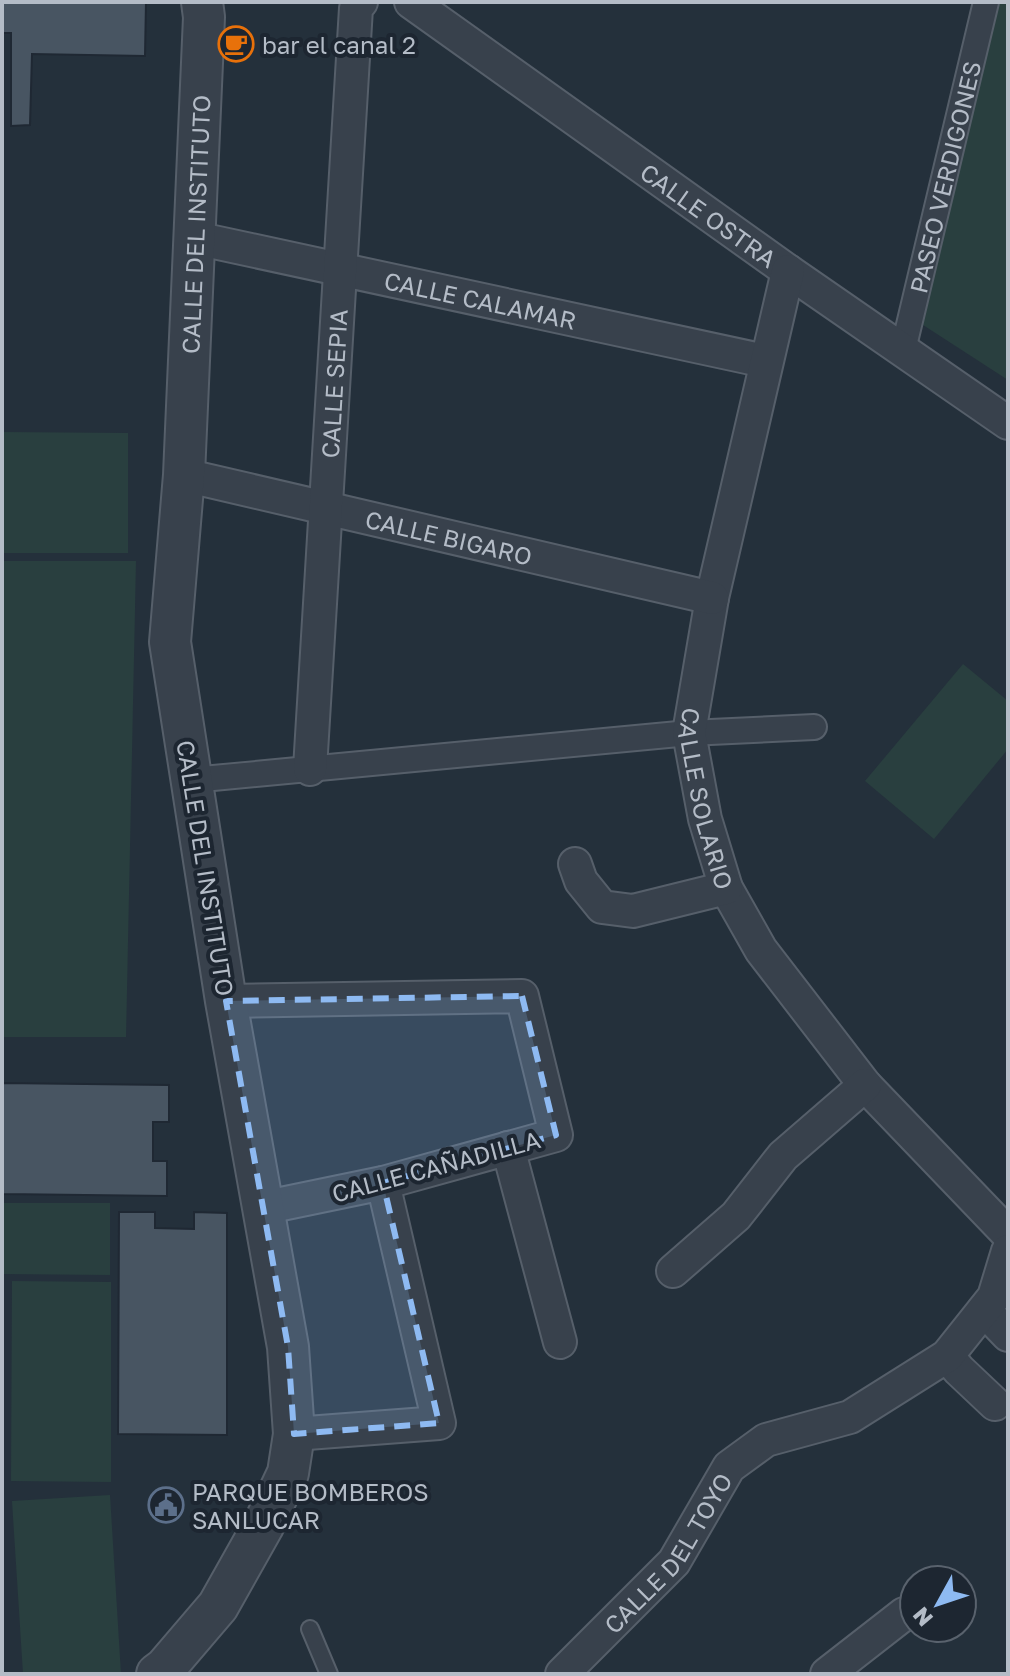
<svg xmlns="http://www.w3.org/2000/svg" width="1010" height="1676" font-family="'Golos Text',sans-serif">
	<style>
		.green { fill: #293f3f }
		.building { fill: #485562; stroke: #1f2833; stroke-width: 2 }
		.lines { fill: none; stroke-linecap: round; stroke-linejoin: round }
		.service-casing { stroke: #565f6a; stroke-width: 20 }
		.pedestrian-casing { stroke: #565f6a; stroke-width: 28 }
		.minor-casing { stroke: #565f6a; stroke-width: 36 }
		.tertiary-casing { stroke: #565f6a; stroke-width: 44 }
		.service { stroke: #38414c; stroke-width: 16 }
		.pedestrian { stroke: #38414c; stroke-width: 24 }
		.minor { stroke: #38414c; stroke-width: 32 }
		.tertiary { stroke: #38414c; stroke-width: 40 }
		.marked { fill: #8ebaf2; fill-opacity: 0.2; stroke: #8ebaf2; stroke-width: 6; stroke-dasharray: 16 10; stroke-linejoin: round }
		.labels { text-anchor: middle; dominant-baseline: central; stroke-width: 8; stroke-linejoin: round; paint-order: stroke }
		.poi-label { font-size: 24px; fill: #b4bcc7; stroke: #1d2631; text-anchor: start }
		.street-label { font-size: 24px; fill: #b4bcc7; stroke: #1d2631 }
	</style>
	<rect width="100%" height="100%" fill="#24303b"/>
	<!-- green -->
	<path class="green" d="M978 2H1008V380L903 312Z
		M2 432 128 433V553H2Z
		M136 561 126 1037H2V561Z
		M963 664 1008 701V749L934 839 865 781Z
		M2 1203H110V1275L2 1274Z
		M12 1281 111 1282V1482L11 1481Z
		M110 1495 121 1674H23L12 1501Z"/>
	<!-- building -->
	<path class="building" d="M2 2H146L145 56 32 54 30 125 11 126V33H2Z
		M2 1083 169 1085V1122H153V1161H167V1196L2 1194Z
		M119 1212H155V1228L194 1229V1212L227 1213V1435L118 1434Z"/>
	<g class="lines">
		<defs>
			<path id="service" d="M310 1629 329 1674"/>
			<g id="pedestrian">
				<path id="s1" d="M903 350 986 2"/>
				<path d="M192 780 689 733 814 727"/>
			</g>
			<g id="minor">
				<path id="s2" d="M411 2 788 271 1008 423"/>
				<path id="s3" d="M195 238 765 361"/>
				<path id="s4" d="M788 271 712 598 689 733 705 819 726 888 761 950 865 1085 1008 1234"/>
				<path id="s5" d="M184 475 712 598"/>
				<path id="s6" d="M310 769 356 8 361 2"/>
				<path d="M575 864 581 881 602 907 633 911 726 888"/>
				<path d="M226 1001 522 996 556 1135 383 1183 262 1208"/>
				<path d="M508 1148 560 1342"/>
				<path d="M673 1271 736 1216 783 1156 865 1085"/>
				<path d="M984 1310 1008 1335"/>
				<path d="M947 1356 959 1370 995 1404"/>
				<path d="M294 1434 439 1423 383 1183"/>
				<path id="s7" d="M562 1674 674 1562 729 1467 766 1440 850 1417 947 1356 994 1297 1008 1251"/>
				<path d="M827 1674 904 1614"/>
			</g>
			<g id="tertiary">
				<path id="s8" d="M157 1674 165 1668 218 1606 263 1526 288 1473 294 1434 288 1347 226 1001 170 642 184 475 204 17 202 2"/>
			</g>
		</defs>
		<!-- service casing -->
		<use href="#service" class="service-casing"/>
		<!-- pedestrian casing -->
		<use href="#pedestrian" class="pedestrian-casing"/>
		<!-- minor casing -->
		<use href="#minor" class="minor-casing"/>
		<!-- tertiary casing -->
		<use href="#tertiary" class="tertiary-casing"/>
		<!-- service -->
		<use href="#service" class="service"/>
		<!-- pedestrian -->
		<use href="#pedestrian" class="pedestrian"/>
		<!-- minor -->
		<use href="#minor" class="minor"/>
		<!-- tertiary -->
		<use href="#tertiary" class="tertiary"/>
	</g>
	<!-- marked area -->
	<path class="marked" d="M522 996 556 1135 383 1183 439 1423 294 1434 288 1347 226 1001Z"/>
	<!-- icons -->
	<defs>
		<symbol id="cafe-ring" viewBox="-11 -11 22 22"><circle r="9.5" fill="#1d2631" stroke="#e8710a" stroke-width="1.5"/><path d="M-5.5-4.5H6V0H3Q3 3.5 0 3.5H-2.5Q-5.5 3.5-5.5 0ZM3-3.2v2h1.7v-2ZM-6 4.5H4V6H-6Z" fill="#e8710a"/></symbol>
		<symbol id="civic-ring" viewBox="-11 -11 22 22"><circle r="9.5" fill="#1d2631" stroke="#5c6f8a" stroke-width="1.5"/><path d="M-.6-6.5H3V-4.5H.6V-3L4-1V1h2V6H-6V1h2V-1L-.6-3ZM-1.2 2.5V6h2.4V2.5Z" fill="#5c6f8a"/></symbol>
	</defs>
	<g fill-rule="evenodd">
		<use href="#cafe-ring" x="216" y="24" width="40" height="40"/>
		<use href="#civic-ring" x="146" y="1485" width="40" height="40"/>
	</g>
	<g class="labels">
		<!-- poi labels -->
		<g class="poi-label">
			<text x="262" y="44">bar el canal 2</text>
			<text x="192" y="1491">PARQUE BOMBEROS<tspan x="192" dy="28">SANLUCAR</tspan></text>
		</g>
		<!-- street labels -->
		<g class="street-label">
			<text stroke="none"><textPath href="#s1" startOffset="178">PASEO VERDIGONES</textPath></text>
			<text stroke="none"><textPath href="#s2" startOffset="366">CALLE OSTRA</textPath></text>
			<text stroke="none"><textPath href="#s8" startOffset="1502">CALLE DEL INSTITUTO</textPath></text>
			<text stroke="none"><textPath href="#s3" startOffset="292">CALLE CALAMAR</textPath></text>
			<text stroke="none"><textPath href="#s6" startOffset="386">CALLE SEPIA</textPath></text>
			<text stroke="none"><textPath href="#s5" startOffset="272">CALLE BIGARO</textPath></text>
			<text stroke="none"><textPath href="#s4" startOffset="540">CALLE SOLARIO</textPath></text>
			<text transform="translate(206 868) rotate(81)">CALLE DEL INSTITUTO</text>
			<text transform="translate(436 1166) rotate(-15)">CALLE CAÑADILLA</text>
			<text stroke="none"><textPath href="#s7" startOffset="162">CALLE DEL TOYO</textPath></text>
		</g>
	</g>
	<!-- border -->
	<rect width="1010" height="1676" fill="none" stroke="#b4bcc7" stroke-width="8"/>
	<!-- north arrow -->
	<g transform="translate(938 1604) rotate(230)"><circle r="38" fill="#1d2631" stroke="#59626d" stroke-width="2"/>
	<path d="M0-6L14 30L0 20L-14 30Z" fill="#8ebaf2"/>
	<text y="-12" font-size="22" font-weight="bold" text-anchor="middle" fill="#b4bcc7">N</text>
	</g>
</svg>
